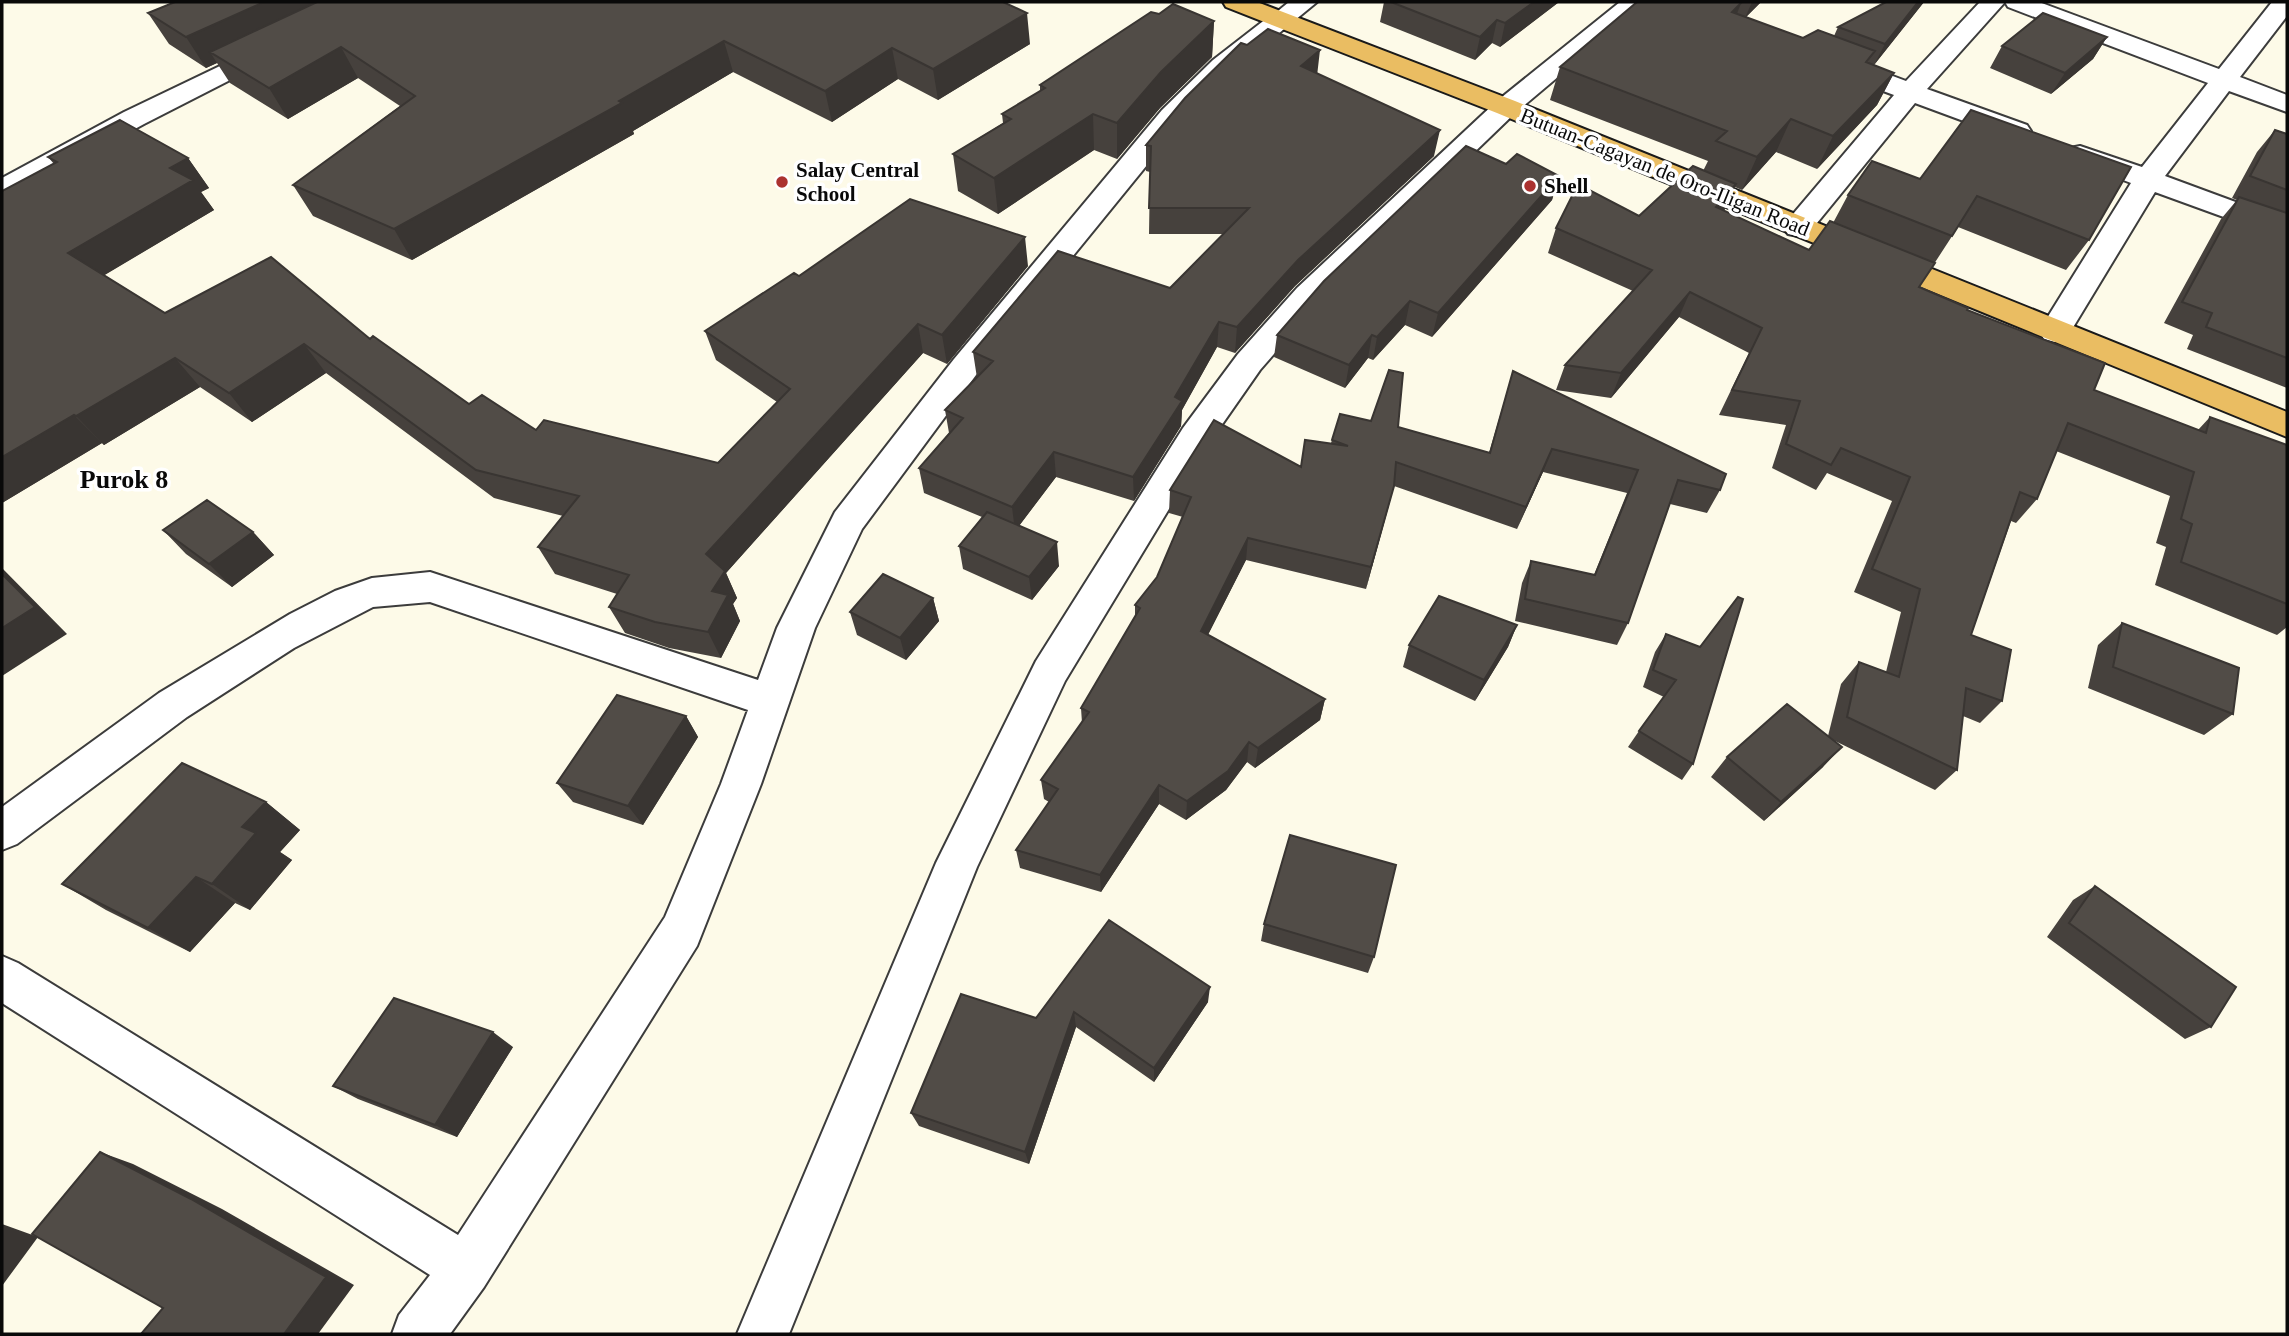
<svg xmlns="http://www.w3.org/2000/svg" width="2289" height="1336" font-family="Georgia,serif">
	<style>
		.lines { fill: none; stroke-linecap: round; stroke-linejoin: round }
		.minor-casing { stroke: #3c3c3c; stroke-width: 4 }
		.tertiary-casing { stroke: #3c3c3c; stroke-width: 4 }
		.trunk-casing { stroke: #1a1a1a; stroke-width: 4 }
		.minor { fill: #fff; fill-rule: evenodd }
		.tertiary { fill: #fff; fill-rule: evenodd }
		.trunk { fill: #eabd62; fill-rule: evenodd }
		.wall { fill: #46413d }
		.shaded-wall { fill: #393532 }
		.building { fill: #514c47; stroke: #393532; stroke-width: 2 }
		.poi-dot { fill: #ab3230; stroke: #fff; stroke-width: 2.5 }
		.labels { text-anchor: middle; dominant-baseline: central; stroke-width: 7; stroke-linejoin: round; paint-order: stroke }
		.far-poi-label { font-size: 21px; font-weight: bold; fill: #090909; stroke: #fff; text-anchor: start }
		.far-street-label { font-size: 21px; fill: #090909; stroke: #fff }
		.neighbourhood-label { font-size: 26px; font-weight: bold; fill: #090909; stroke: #fff }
	</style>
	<rect width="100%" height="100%" fill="#fdfae8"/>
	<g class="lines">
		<defs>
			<path id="minor" d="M1980 2H2039L2219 69 2272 2H2287V16L2240 77 2287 95V112L2229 91 2165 176 2287 221V240L2155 192 2066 339 2055 342 2044 339 2039 331 2131 183 2070 160 2066 154 2070 148 2080 146 2142 167 2208 83 2008 7 2005 2 1927 89 2027 125 2031 131 2027 137H2007L1915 103 1808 234 1798 236 1788 234 1783 227 1788 220 1894 95 1832 72 1828 66 1832 60H1850L1906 81Z
				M1280 12 1289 15 1293 20 1289 25 1231 72 1182 122 976 375 862 529 815 628 761 784 697 946 484 1287 450 1334H392L399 1315 430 1275 2 1003V956L18 963 458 1235 665 917 721 784 748 710 430 602 373 607 294 648 187 717 17 844 2 850V807L159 693 290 614 335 591 372 578 430 572 758 680 777 628 835 512 954 359 1162 110 1213 60 1271 15Z
				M1506 99 1515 101 1519 107 1515 113 1319 302 1260 370 1207 446 1065 681 977 867 789 1334H737L936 863 1036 661 1183 428 1238 354 1297 288 1497 101Z"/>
			<path id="tertiary" d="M1289 2H1317L1289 25H1271L1267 20Z
				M1620 2H1647L1515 113H1497L1493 107 1497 101Z
				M272 41 281 44 285 49 281 54 144 124 12 196 2 199V178L124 112Z"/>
			<path id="trunk" d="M1223 2H1257L1515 101 2287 412V437L1497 113 1226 7Z"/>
		</defs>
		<!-- minor casing -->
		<use href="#minor" class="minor-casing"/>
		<!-- tertiary casing -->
		<use href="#tertiary" class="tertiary-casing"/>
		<!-- trunk casing -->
		<use href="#trunk" class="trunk-casing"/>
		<!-- minor -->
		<use href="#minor" class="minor"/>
		<!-- tertiary -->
		<use href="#tertiary" class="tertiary"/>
		<!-- trunk -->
		<use href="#trunk" class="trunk"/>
	</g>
	<!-- wall -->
	<path class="wall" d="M1384 2H1559L1500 47 1492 43 1475 60 1380 22Z
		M1637 2H1761L1746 17 1803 38 1834 36 1838 27 1924 2 1874 65 1894 73 1877 105 1817 169 1776 152 1742 190 1735 187 1724 211 1809 250 1833 223 1848 195 1920 179 1971 110 2089 240 2066 270 1958 227 1919 287 1967 310 2094 390 2198 430 2210 417 2287 445V627L2277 635 2155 585 2166 547 2156 543 2170 496 2056 451 2037 499 2016 523 2011 521 1971 635 2002 701 1980 723 1963 716 1957 770 1935 790 1833 740 1823 767 1764 821 1711 777 1727 757 1828 736 1841 684 1859 662 1886 672 1901 612 1854 592 1892 501 1827 473 1816 490 1772 468 1786 425 1719 415 1749 353 1679 317 1611 398 1556 390 1565 365 1633 291 1548 253 1556 228 1639 216 1703 171 1708 161 1550 100 1560 67Z
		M148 13 1030 44 938 100 898 79 832 122 733 72 633 131 634 134 412 260 313 216 293 185 400 106 358 78 288 119 230 83 217 63 206 68 169 44Z
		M1159 14 1214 21 1212 57 1160 108 1117 159 1094 150 998 214 958 191 953 154 1003 123 1002 114 1040 91V85Z
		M2107 37 2093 59 2051 94 1990 68 2002 46Z
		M1318 74 1434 156 1295 286 1235 353 1217 347 1182 410 1181 426 1134 501 1056 477 1019 526 1059 566 1032 600 963 569 959 546 982 517 924 493 919 468 949 433 945 410 977 378 973 352 1170 288 1223 234H1149L1150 172 1146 171V145Z
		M2275 130 2287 134V388L2187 349 2193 335 2164 323 2221 219 2237 200 2232 198 2257 152Z
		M48 157 188 158 209 188 201 192 214 210 104 275 165 313 370 339 469 404 536 430 718 463 777 402 716 360 705 331 799 276 1028 266 947 364 923 353 726 573 737 598 733 604 740 621 721 658 669 648 625 633 609 607 617 594 555 574 538 547 563 516 494 498 326 373 252 422 200 387 104 445 102 443 2 503 54 164Z
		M1506 164 1559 176 1552 200 1432 337 1405 325 1373 360 1368 358 1345 388 1274 357 1277 335Z
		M1513 371 1720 490 1707 513 1670 504 1628 623 1617 645 1515 621 1522 583 1531 561 1594 575 1627 493 1543 472 1517 529 1394 486 1366 589 1246 560 1208 635 1325 699 1320 720 1255 768 1247 762 1226 790 1186 820 1159 804 1101 892 1020 868 1016 850 1049 802 1044 799 1041 780 1082 723 1081 708 1135 616V605L1157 577 1183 517 1169 513 1170 490 1301 467 1331 443 1332 440 1398 427 1489 453Z
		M163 530 253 532 274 555 232 587 186 554Z
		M933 598 939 621 906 660 857 635 850 612Z
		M2122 623 2233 714 2204 735 2088 688 2098 645Z
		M1517 625 1508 647 1475 701 1403 667 1409 645Z
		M1666 634 1693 764 1682 780 1628 747 1639 731 1664 697 1643 687 1655 652Z
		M686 716 698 737 643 825 573 802 557 783Z
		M266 802 300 830 280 852 292 860 250 910 235 903 190 952 106 910 62 884Z
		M2095 886 2211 1027 2185 1039 2047 937 2073 900Z
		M1109 920 1208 1002 1154 1082 1076 1027 1029 1164 919 1126 911 1113 1036 1018Z
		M1264 924 1374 957 1368 973 1261 941Z
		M513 1047 457 1137 358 1099 333 1086Z"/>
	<!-- shaded-wall -->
	<path class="shaded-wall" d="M264 2H347L210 52 217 63 206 68 186 37Z
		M1534 2H1559L1500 47 1505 23Z
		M1752 2H1761L1745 18Z
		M1918 2H1924L1874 65 1885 44Z
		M1741 3 1729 35 1732 12Z
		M1027 13 1030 44 938 100 933 69Z
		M1497 20 1492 43 1475 60 1480 37Z
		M1214 21 1212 57 1160 108 1117 159V123L1161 72Z
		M2107 37 2093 59 2051 94 2065 73Z
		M724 41 733 72 633 131 634 134 412 260 394 229Z
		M341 47 358 78 288 119 269 88Z
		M892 48 898 79 832 122 825 91Z
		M1320 50 1317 76 1301 66Z
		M1894 73 1877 105 1817 169 1833 136Z
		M1093 114 1094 150 998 214 994 178Z
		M1791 119 1776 152 1742 190 1757 157Z
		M1440 130 1434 156 1295 286 1235 353 1237 327 1298 260Z
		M188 158 209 188 201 192 214 210 93 282 68 253 170 168Z
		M1559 176 1552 200 1432 337 1438 313Z
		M1736 184 1725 209 1705 232 1716 207Z
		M1025 237 1028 266 947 364 942 335Z
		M1690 292 1679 317 1611 398 1621 373Z
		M1410 301 1405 325 1373 360 1377 337Z
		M1219 322 1217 347 1182 410 1181 426 1134 501 1133 477 1175 397Z
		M918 324 923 353 726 573 737 598 733 604 740 621 721 658 708 632 712 591 706 554Z
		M1372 335 1368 358 1345 388 1349 365Z
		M304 344 326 373 252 422 229 393Z
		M175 358 200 387 104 445 76 416Z
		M74 415 102 443 2 503V457Z
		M1552 449 1543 472 1517 529 1526 507Z
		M1054 452 1056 477 1015 531 1012 507Z
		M1394 486 1388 509 1366 589 1371 567Z
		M253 532 274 555 232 587 209 564Z
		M1248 538 1246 560 1199 652 1201 631Z
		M1057 542 1059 566 1032 600 1029 577Z
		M2 568 67 634 2 676Z
		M933 598 939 621 906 660 900 638Z
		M1517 625 1508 647 1475 701 1484 680Z
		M1325 699 1320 720 1255 768 1258 748Z
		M686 716 698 737 643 825 628 806Z
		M1249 742 1247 762 1226 790 1186 820 1187 801Z
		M1842 747 1823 767 1764 821 1781 802Z
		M1159 785V804L1101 892 1100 875Z
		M266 802 300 830 280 852 292 860 250 910 212 884 242 827Z
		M196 877 235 903 190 952 148 928Z
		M1210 987 1208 1002 1154 1082V1068Z
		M1074 1012 1076 1027 1029 1164 1025 1152Z
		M493 1032 513 1047 457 1137 435 1125Z
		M100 1152 133 1164 222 1209 354 1285 318 1334H284Z
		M2 1224 38 1237 2 1286Z"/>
	<!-- building -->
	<path class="building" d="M175 2H264L186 37 148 13Z
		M317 2H1003L1027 13 933 69 892 48 825 91 724 41 619 101 622 103 394 229 293 185 415 96 341 47 269 88 210 52Z
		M1391 2H1534L1505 23 1497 20 1480 37Z
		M1637 2H1739L1741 3 1732 12 1803 38 1818 30 1875 51 1866 62 1894 73 1833 136 1791 119 1757 157 1716 141 1727 131 1560 67Z
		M1886 2H1918L1885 44 1838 27Z
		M1173 4 1214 21 1161 72 1117 123 1093 114 994 178 953 154 1011 119 1002 114 1045 88 1040 85 1151 12 1159 14Z
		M2043 13 2107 37 2065 73 2002 46Z
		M1268 29 1320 50 1301 66 1440 130 1298 260 1237 327 1219 322 1175 397 1182 401 1133 477 1054 452 1012 507 919 468 963 418 945 410 993 361 973 352 1058 251 1170 288 1249 208H1149L1151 146 1146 145 1185 98 1241 43 1247 45Z
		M1971 110 2131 167 2089 240 1977 196 1952 236 1848 195 1872 161 1920 179Z
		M120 120 188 158 170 168 193 180 68 253 165 313 271 257 370 339 373 336 469 404 482 395 536 430 544 420 718 463 790 389 705 331 794 273 799 276 910 199 1025 237 942 335 918 324 706 554 725 571 712 591 728 595 708 632 655 622 609 607 629 575 538 547 579 496 476 470 304 344 229 393 175 358 76 416 74 415 2 457V191L57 162 48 157Z
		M2275 130 2287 134V190L2250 176Z
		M1466 146 1506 164 1517 154 1559 176 1438 313 1410 301 1377 337 1372 335 1349 365 1277 335 1324 281Z
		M1693 166 1736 184 1716 207 1809 250 1830 221 1935 263 1919 287 1968 308 1967 310 2105 363 2094 390 2206 433 2210 417 2287 445V604L2181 562 2192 524 2181 519 2194 472 2068 423 2037 499 2020 492 1971 635 2011 650 2002 701 1966 688 1957 770 1847 717 1859 662 1899 677 1920 589 1872 569 1910 477 1841 448 1831 465 1786 444 1800 401 1732 390 1762 328 1690 292 1621 373 1565 365 1652 270 1556 228 1578 184 1639 216Z
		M2239 197 2287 213V358L2206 327 2212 313 2182 302Z
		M1389 370 1403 373 1398 427 1490 453 1513 371 1726 474 1720 490 1678 480 1628 623 1525 599 1531 561 1595 575 1638 470 1552 449 1526 507 1396 462 1394 486 1371 567 1248 538 1201 631 1325 699 1258 748 1249 742 1228 771 1187 801 1159 785 1100 875 1016 850 1058 789 1041 780 1089 712 1081 708 1140 608 1135 605 1157 577 1191 497 1170 490 1214 420 1301 467 1305 440 1348 446 1332 440 1340 414 1371 421Z
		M207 500 253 532 209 564 163 530Z
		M987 512 1057 542 1029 577 959 546Z
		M2 574 35 607 2 628Z
		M883 574 933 598 900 638 850 612Z
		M1439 596 1517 625 1484 680 1409 645Z
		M1738 597 1743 599 1693 764 1639 731 1676 680 1653 670 1666 634 1700 647Z
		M2122 623 2239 668 2233 714 2113 667Z
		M617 695 686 716 628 806 557 783Z
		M1787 704 1842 747 1781 802 1727 757Z
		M182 763 266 802 242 827 256 833 212 884 196 877 148 928 62 884Z
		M1290 835 1396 865 1374 957 1264 924Z
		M2095 886 2236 987 2211 1027 2069 923Z
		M1109 920 1210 987 1154 1068 1074 1012 1025 1152 911 1113 961 994 1036 1018Z
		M394 998 493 1032 435 1125 333 1086Z
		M100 1152 191 1199 326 1277 284 1334H141L163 1308 32 1234Z"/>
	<!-- markers -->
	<g class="poi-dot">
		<circle cx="782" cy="182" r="7"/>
		<circle cx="1530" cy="186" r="7"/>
	</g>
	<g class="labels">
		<!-- far-poi labels -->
		<g class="far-poi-label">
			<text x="796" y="170">Salay Central<tspan x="796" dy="24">School</tspan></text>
			<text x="1544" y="186">Shell</text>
		</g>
		<!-- far-street labels -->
		<g class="far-street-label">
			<text transform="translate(1665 172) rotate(22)">Butuan-Cagayan de Oro-Iligan Road</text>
		</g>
		<!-- neighbourhood labels -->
		<g class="neighbourhood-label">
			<text x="124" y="479">Purok 8</text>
		</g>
	</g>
	<!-- border -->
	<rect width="2289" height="1336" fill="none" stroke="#090909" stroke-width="7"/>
</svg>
